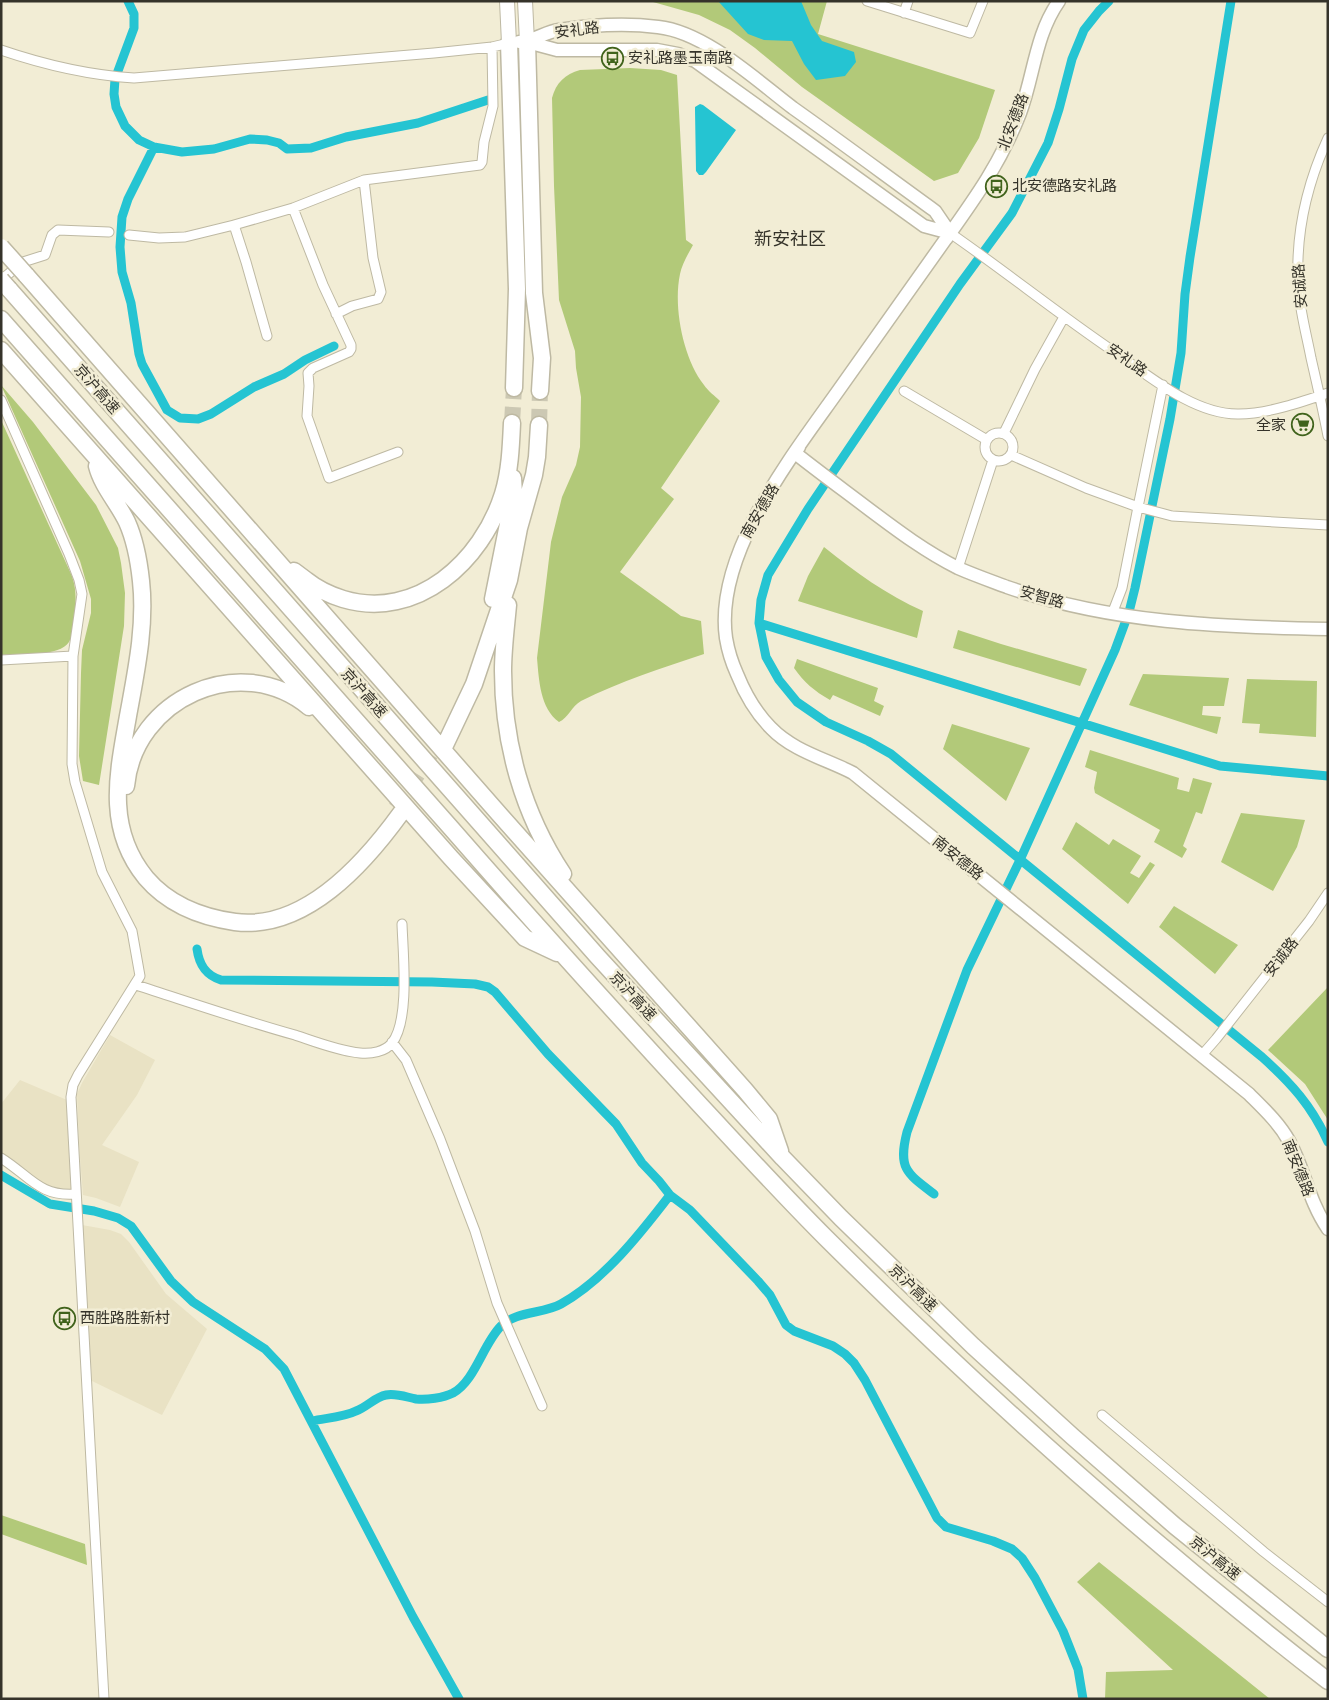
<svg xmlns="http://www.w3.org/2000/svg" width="1329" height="1700" font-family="Roboto,'Noto Sans SC',sans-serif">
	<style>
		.built { fill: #e9e2c4 }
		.green { fill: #b2c979 }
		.water { fill: #25c4d2 }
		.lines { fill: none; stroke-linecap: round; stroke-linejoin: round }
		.canal { stroke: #25c4d2; stroke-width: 9 }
		.highway-tunnel { stroke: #ccc8b3; stroke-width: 16; stroke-dasharray: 16 8; stroke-linecap: butt }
		.street-casing { stroke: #beb9a3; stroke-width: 11 }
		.secondary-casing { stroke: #beb9a3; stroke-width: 15 }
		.primary-casing { stroke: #beb9a3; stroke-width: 16 }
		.highway-casing { stroke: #beb9a3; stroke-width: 19 }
		.street { stroke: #fff; stroke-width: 9 }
		.secondary { stroke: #fff; stroke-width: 12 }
		.primary { stroke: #fff; stroke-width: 14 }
		.highway { stroke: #fff; stroke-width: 16 }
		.highway-bridge-casing { stroke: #beb9a3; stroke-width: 19; stroke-linecap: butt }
		.highway-bridge { stroke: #fff; stroke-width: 16 }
		.labels { text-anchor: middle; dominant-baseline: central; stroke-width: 5; stroke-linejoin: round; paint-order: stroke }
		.street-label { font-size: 15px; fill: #35332a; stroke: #f2edd5 }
		.poi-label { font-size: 15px; fill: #35332a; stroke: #f2edd5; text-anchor: start }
		.quarter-label { font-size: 18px; fill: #35332a; stroke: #f2edd5 }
	</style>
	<rect width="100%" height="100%" fill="#f2edd5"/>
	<!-- built -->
	<path class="built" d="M110 1035 155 1060 137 1095 102 1145 139 1162 120 1207 96 1198 83 1195 79 1145 77 1094 82 1083Z
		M20 1080 67 1100 72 1190 60 1191 46 1187 1 1154V1104Z
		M82 1225 110 1230 121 1234 129 1242 166 1294 207 1329 162 1415 92 1381Z"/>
	<!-- green -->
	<path class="green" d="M574 1H827L818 34 995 90 979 138 958 173 934 181 802 87 755 48 730 30 699 15 653 2Z
		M630 68 661 70 677 75 686 240 693 245C688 254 682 264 680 274 673 307 683 358 704 385 708 391 715 396 720 401L661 488 674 499 620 572 681 616 701 621 704 654C662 668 621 681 581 701 572 706 568 718 559 722 540 708 539 680 537 658L551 542 562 497 576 465 580 447 581 397 576 368 575 351 559 300 554 186 552 98C556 83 565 74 580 70Z
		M1 385 33 422 96 505 118 548 121 563 125 593 124 626 99 785 83 781 79 756 81 673 82 650 91 613V599L80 561Z
		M1 420 72 576C77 591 76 604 74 619 73 627 73 636 69 642 60 657 17 654 1 655Z
		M824 547C855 572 887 595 923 611L917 638 798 601 808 576Z
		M958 630 1001 644 1087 669 1080 686 953 648Z
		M797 659 878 688 874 701 884 706 880 716 833 695 830 700C814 691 804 682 794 668Z
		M1143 674 1229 678 1224 706H1203L1202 715 1221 717 1217 734 1129 705Z
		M1247 679 1317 681 1316 737 1259 733 1260 724 1242 723Z
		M952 724 1030 748 1006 801 943 749Z
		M1090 750 1179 778 1177 789 1189 792 1193 778 1212 783 1202 814 1196 812 1183 846 1187 849 1182 858 1154 842 1160 830 1095 793 1094 788 1097 772 1085 767Z
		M1241 813 1305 820 1297 847 1273 891 1221 862Z
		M1076 822 1109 845 1113 839 1141 856 1130 873 1139 878 1150 862 1155 865 1128 904 1062 849Z
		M1174 906 1238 945 1215 974 1159 927Z
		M1328 987V1120L1305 1084 1268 1050Z
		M1 1515 85 1544 87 1565 1 1534Z
		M1099 1562 1270 1699H1105L1106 1672 1173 1670 1077 1582Z"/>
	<!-- water -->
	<path class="water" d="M718 1H801L811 25 822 41 854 52 856 62 845 76 816 80 804 64 792 41 764 40 748 34Z
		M700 104 703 105 736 130 706 172 703 175H699L696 171 695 110V107Z"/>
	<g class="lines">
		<!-- canal -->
		<path class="canal" d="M128 1 134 14V28L115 79 114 94 116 107 125 126 139 140 154 147 182 152 214 149 250 139 267 140 279 143 287 149 311 148 346 137 418 123 488 100
			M1109 1 1099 11 1084 30 1072 59 1059 109 1048 143 1012 213 960 284 808 509 768 575 761 600 759 623 766 657 779 680 797 702 826 722 868 741 891 754 1262 1057C1291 1083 1312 1106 1328 1142
			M154 147 128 199 122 217 120 247 122 272 131 303 139 354 142 364 167 410 180 418 198 419 211 414 254 387 284 374 305 360 334 346
			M759 623 1220 766 1328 776
			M197 949C199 964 205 975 221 980L432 982 475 984 488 987 495 992 548 1054 616 1124 642 1163 659 1181 670 1195 690 1210 758 1281 770 1295 786 1325 794 1331 833 1346 845 1354 854 1363 865 1380 937 1518 946 1527 993 1541 1012 1549 1022 1558 1035 1578 1063 1631 1078 1669 1083 1699
			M1 1175 50 1204 94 1211 118 1218 131 1226 171 1281 193 1302 265 1349 284 1369 413 1617 459 1699
			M934 1194C906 1173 898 1168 907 1132L967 970 1020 860 1115 650 1129 612 1135 588 1170 419 1181 353 1185 294 1190 257 1231 1
			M312 1421C326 1418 344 1417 356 1411 367 1407 375 1397 386 1395 396 1393 406 1397 416 1399 427 1400 443 1398 453 1393 475 1381 483 1344 501 1326 516 1311 543 1314 561 1304 604 1280 640 1234 670 1195"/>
		<!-- highway-tunnel -->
		<path class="highway-tunnel" d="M512 423 514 388
			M539 425 540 391
			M396 808 440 739"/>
		<defs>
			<path id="street" d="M867 1 970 33 983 1
				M904 13 908 1
				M1 50C45 65 88 75 134 78L434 53 492 47 509 43
				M1328 138C1306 186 1294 240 1299 294 1301 315 1307 337 1311 358 1317 384 1323 410 1328 436
				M293 208 323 285 351 345V349L349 352 313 368 308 373 309 386 307 416 329 478 398 452
				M234 225 246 262 267 336
				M950 233C1005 271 1057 313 1113 351 1148 375 1194 415 1239 414 1267 414 1301 402 1328 393
				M129 235 159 238 185 237 234 225 293 208 364 180 480 165 482 162 484 142 493 106 492 47
				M1 280 23 262 45 255 52 235 58 230 109 232
				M336 314 352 306 378 299 381 292 373 258 364 180
				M904 391 987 440
				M1 400 69 554 79 580 82 594 73 656 72 764 75 782 102 872 132 931 140 976 78 1075 73 1085 71 1097 104 1699
				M1004 433 1035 369 1064 317
				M985 447a14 14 0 1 1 28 0a14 14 0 1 1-28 0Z
				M1011 455 1086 488 1138 507 1163 385
				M958 568 993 460
				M1112 614 1122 588 1138 507 1172 516 1328 525
				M1 660 73 656
				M136 985C189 1002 241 1020 295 1035 316 1042 339 1051 360 1053 371 1054 385 1052 392 1043 410 1020 403 954 402 924
				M392 1042 406 1060 440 1139 475 1231 497 1303 542 1406
				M1202 1055 1216 1039 1309 921 1328 893
				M1 1158C30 1176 39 1197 76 1194
				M1102 1415 1264 1552 1328 1602"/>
			<path id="secondary" d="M519 42C534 41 545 32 559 30 591 25 626 23 658 27 705 32 756 80 793 108 841 142 888 177 935 211L950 233
				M527 42 557 50H657L678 54 695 61 924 226 950 233
				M950 233C912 286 875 339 838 391 792 456 714 554 726 638 728 650 732 663 737 674 745 694 755 712 771 728 793 751 826 759 853 773L1249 1094C1264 1109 1279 1123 1289 1141 1305 1170 1308 1200 1328 1229
				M946 239C976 197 1001 162 1020 113 1034 76 1035 35 1059 1
				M799 447 795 453C819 472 845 491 870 510 898 531 926 552 958 568 974 575 991 581 1007 587 1111 623 1219 627 1328 629"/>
			<path id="primary" d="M507 1 509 43
				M525 1 527 42"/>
			<path id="highway" d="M527 42 534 293 542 358 540 391
				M509 43 517 289 514 388
				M26 275 500 815 745 1090 769 1119 780 1151
				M9 289 598 957 783 1158 841 1218 973 1346 1073 1437 1175 1526 1328 1649
				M1 319C151 488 301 658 451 828 533 922 616 1014 701 1106 742 1150 783 1195 826 1238 984 1395 1151 1544 1328 1681
				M1 350 451 858 525 938 557 953
				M97 466C102 486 118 503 127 522 135 540 139 562 141 581 146 626 136 672 128 716 118 773 105 828 146 878 169 905 200 917 235 922 305 931 364 864 401 813
				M294 571C298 574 302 577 306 580 316 588 330 595 343 599 417 621 482 561 503 494 510 471 511 446 512 423
				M493 599 514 494 513 478
				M508 605C506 627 503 649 503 671 503 743 523 814 563 874
				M445 745 474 684 509 580 519 528 534 475 537 457 539 425
				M126 786C134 699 240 650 309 707"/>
		</defs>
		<!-- street casing -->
		<use href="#street" class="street-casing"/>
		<!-- secondary casing -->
		<use href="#secondary" class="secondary-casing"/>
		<!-- primary casing -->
		<use href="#primary" class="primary-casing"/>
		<!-- highway casing -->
		<use href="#highway" class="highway-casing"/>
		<!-- street -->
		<use href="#street" class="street"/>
		<!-- secondary -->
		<use href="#secondary" class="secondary"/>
		<!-- primary -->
		<use href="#primary" class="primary"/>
		<!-- highway -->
		<use href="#highway" class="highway"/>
		<defs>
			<path id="highway-bridge" d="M1 247 26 275
				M1 280 9 289"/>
		</defs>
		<!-- highway-bridge casing -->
		<use href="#highway-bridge" class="highway-bridge-casing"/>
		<!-- highway-bridge -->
		<use href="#highway-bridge" class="highway-bridge"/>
	</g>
	<!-- icons -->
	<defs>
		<symbol id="bus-ring" viewBox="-11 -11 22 22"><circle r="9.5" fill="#f2edd5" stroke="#40631c" stroke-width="1.5"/><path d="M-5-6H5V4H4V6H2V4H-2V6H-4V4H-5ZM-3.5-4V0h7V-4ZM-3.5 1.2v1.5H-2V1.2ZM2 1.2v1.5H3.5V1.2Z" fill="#40631c"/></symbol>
		<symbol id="supermarket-ring" viewBox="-11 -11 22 22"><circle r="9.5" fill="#f2edd5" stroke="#40631c" stroke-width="1.5"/><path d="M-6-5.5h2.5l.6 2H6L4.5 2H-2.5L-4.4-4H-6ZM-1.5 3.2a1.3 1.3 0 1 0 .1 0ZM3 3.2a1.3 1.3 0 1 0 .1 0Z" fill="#40631c"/></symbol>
	</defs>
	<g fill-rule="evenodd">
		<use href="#bus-ring" x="600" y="46" width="25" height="25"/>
		<use href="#bus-ring" x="984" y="174" width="25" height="25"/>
		<use href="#supermarket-ring" x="1290" y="412" width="25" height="25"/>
		<use href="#bus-ring" x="52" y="1306" width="25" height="25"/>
	</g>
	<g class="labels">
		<!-- street labels -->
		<g class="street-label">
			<text transform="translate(577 30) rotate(-7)">安礼路</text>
			<text transform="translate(1013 122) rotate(-69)">北安德路</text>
			<text transform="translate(1300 286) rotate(-94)">安诚路</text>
			<text transform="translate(1127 360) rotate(35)">安礼路</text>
			<text transform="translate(97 389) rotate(49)">京沪高速</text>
			<text transform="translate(760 511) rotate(-60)">南安德路</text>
			<text transform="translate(1042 597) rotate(16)">安智路</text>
			<text transform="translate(364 693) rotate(48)">京沪高速</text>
			<text transform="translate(958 858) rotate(39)">南安德路</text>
			<text transform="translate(1281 957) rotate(-52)">安诚路</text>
			<text transform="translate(633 996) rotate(47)">京沪高速</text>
			<text transform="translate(1298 1168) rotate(68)">南安德路</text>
			<text transform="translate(913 1288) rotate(44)">京沪高速</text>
			<text transform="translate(1215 1558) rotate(39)">京沪高速</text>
		</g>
		<!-- poi labels -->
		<g class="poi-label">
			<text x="628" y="58">安礼路墨玉南路</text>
			<text x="1012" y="186">北安德路安礼路</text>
			<text x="1286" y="425" text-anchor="end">全家</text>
			<text x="80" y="1318">西胜路胜新村</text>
		</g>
		<!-- quarter labels -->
		<g class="quarter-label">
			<text x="790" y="238">新安社区</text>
		</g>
	</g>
	<!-- border -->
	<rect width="1329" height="1700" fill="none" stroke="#35332a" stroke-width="5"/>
</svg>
